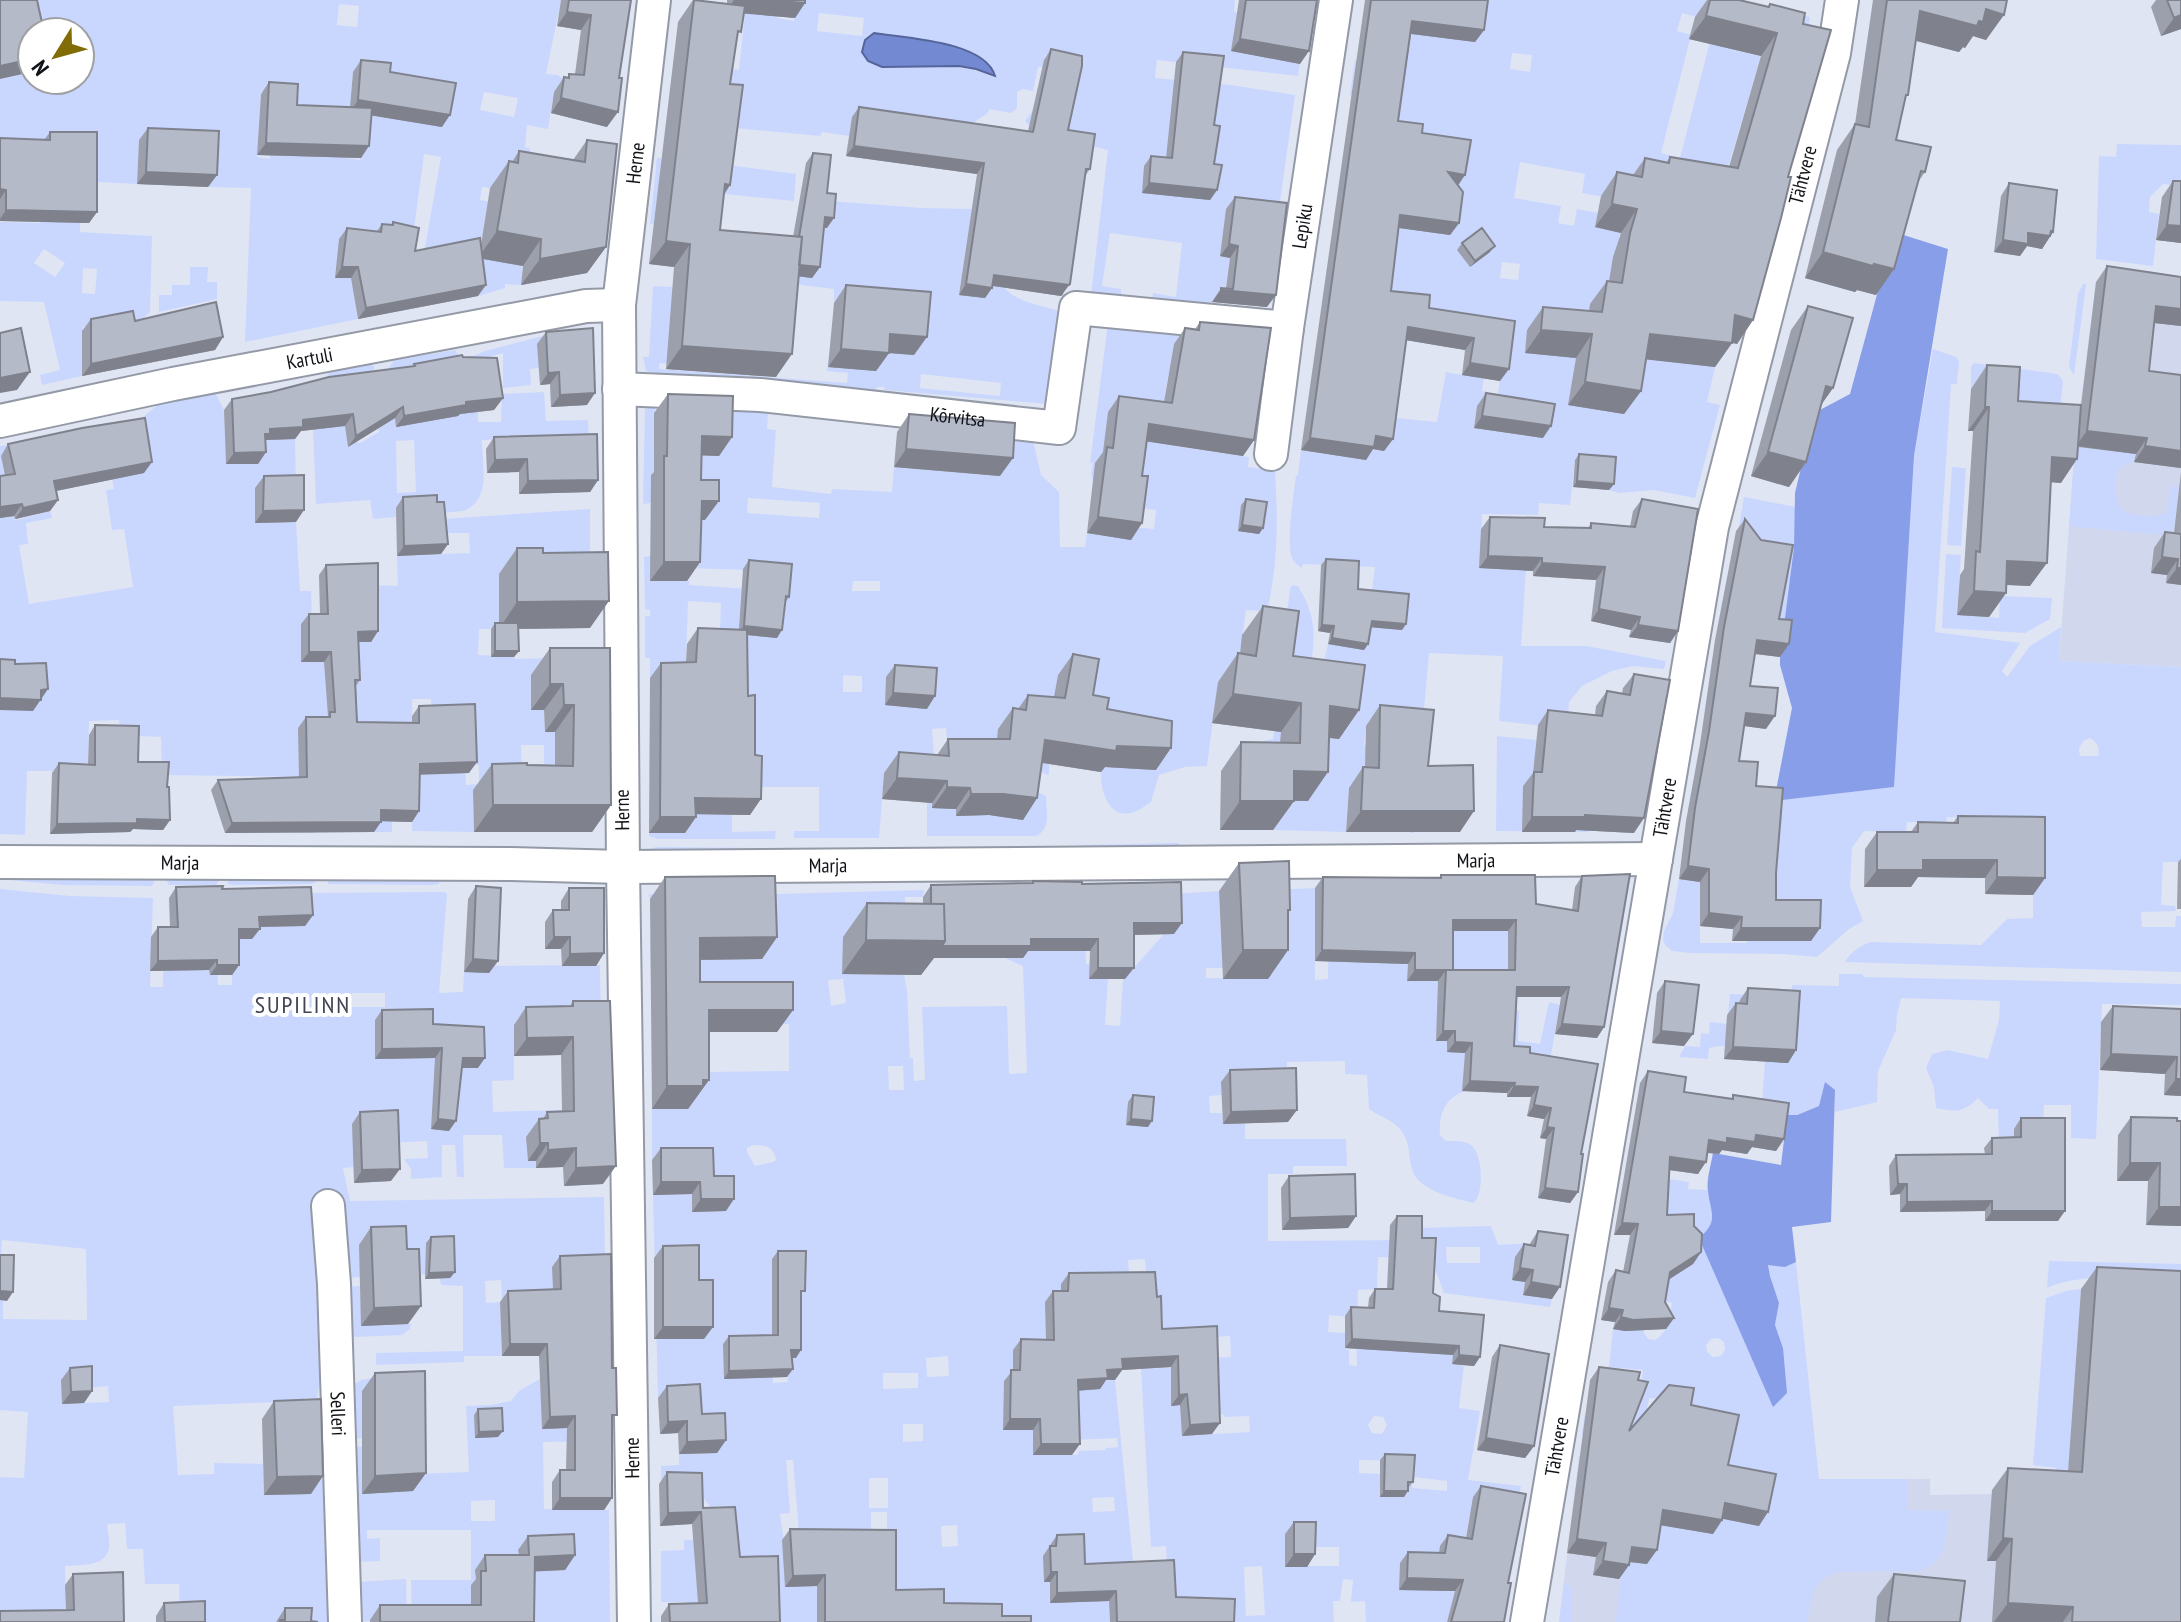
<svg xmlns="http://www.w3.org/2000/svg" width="2181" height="1622" font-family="'PT Sans Narrow',sans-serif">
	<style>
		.built { fill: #d1d8ed }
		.green { fill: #c9d7ff; fill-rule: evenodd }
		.forest { fill: #889ee9 }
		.water { fill: #7389d2; stroke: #55659a; stroke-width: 2 }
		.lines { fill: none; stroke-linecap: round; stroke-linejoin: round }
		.minor-casing { stroke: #9499a6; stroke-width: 36 }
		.minor { stroke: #fff; stroke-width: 32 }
		.wall { fill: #9ca0ac; fill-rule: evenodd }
		.shaded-wall { fill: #7f828c }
		.building { fill: #b5bac8; stroke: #7f828c; stroke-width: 2 }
		.labels { text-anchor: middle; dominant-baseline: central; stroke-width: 8; stroke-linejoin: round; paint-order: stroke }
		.street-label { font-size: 20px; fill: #101217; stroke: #fff }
		.quarter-label { font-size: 24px; letter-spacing: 2px; fill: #414551; stroke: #fff }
	</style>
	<rect width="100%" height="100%" fill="#e0e5f4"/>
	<!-- built -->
	<path class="built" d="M2096 282 2181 294V667L2059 661 2075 446Z
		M1579 1456 1683 1471 1819 1480 1930 1479V1495L1987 1494 2055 1498 2047 1622H1559Z"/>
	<!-- green -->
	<path class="green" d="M0 0H561L546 74 558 75 570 84 554 92 548 129 527 125 525 147 530 149 521 285 505 284V288L478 296 421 270 441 157 424 154 403 311H400L397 298 403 226 388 224 385 236 354 296 358 319 245 342 251 188 208 187 139 141 137 184 97 182 80 154V232L152 236 150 312 137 324 124 320 83 327 82 376 42 385 40 375 60 370 44 302 0 301V222L40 223 41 199 0 167V79L32 72V80H80V32H32ZM339 4 359 6 357 27 337 25ZM353 72 366 87 360 160 346 158ZM261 91 274 92 270 159 257 157ZM484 92 518 98 514 117 480 110ZM482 187 499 189 509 205 480 200ZM44 249 65 263 55 277 34 263ZM83 268 97 269 95 294 82 293Z
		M797 0H1235L1234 12 1252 15 1250 27 1235 25 1233 45 1246 54 1300 63 1298 76 1157 60 1155 78 1231 85 1295 95 1278 216 1223 234 1220 256 1230 258 1224 301 1213 300 1211 310 1152 303 1153 293 1176 297 1182 243 1110 233 1102 286 1121 289V299L1091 295 1108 150 1038 134 1025 121 1033 110 1066 116 1077 62 1046 55 1043 67H1038L1033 91 1023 89 1017 92V108L1011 113 989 109 988 113 959 132 852 118 849 136 822 132 820 136 734 128 718 66 739 70 745 13 762 15 777 13V18L794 21ZM819 13 864 18 862 36 817 31ZM875 33 932 41 972 52 994 76C958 62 920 66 882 67L865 40Z
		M1407 0H1723L1810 17 1809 24 1818 26 1813 54 1739 24 1733 50 1761 56 1727 171 1605 197 1582 193 1585 174 1520 162 1514 198 1561 206 1558 223 1574 226 1577 209 1598 213 1596 227 1621 233 1619 237 1647 359 1715 367 1707 402 1720 405 1695 498 1654 490 1619 493 1609 490 1611 463 1575 460 1570 505 1539 503 1538 515 1482 514 1480 568 1526 570 1521 646H1586L1666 661 1664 669 1633 666 1612 671 1582 686 1569 702 1568 716 1592 811 1588 832 1496 831 1497 736 1536 740 1535 756 1552 727 1499 721 1503 656 1429 653 1413 833H1410L1419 731 1366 727 1364 745 1368 746 1365 778 1349 788 1346 832 1273 830 1274 773 1256 743 1273 739 1290 588 1293 585 1298 586C1319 620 1315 642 1308 680L1319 683 1328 644 1367 629 1375 567 1303 564 1302 568C1300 567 1294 562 1293 560 1285 547 1294 492 1296 476L1298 475 1301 450 1365 460 1394 396 1399 397 1396 418 1437 422 1446 372 1462 375 1490 330 1368 321 1393 100 1350 95 1355 60 1399 67ZM1682 13 1715 22 1680 158 1661 153 1691 35 1677 31ZM1512 53 1532 55 1530 72 1510 69ZM1502 262 1520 264 1518 280 1500 278ZM1485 368 1501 370 1498 394 1482 391ZM1477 406H1478L1542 438 1474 428Z
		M2117 144 2181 145V186L2163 184 2150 197 2149 212 2159 214 2153 266 2096 259 2099 156 2116 157Z
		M657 158H661L660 183 720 164 796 174 794 201 715 193 692 202 657 199 654 224H650Z
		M829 201 922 208 972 209 959 295 998 282C1020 306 1034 302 1061 312L1047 404 885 390 884 387H877L876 390 655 374 646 371 643 357H649L653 286 673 287 728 368 659 363V369L847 383 848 373 827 371 830 348 918 310 834 303V289L794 284 789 277 796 221ZM921 374 1001 383 1000 396 920 388Z
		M190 267H208L207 282H217V299L159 312V295H172V285H190Z
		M2084 283 2086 285 2074 375 2069 367 2078 293Z
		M1108 323 1189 334 1178 376 1168 375 1165 395 1176 446 1249 457 1248 467 1275 471C1278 516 1278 563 1268 607L1265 611 1246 610 1236 685 1218 683 1207 766 1185 767 1159 775 1151 802C1146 805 1140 810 1134 812 1109 821 1100 791 1101 771 1102 759 1106 746 1108 733L1049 764V775L1030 768 1031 789 1046 796C1046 811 1052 829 1036 836H927V801H905L907 775 884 774 879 838H794V831H819V787H732V832L776 831 775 839H658L649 836V833L685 832 684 814H699L650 678V658H645V616H650V610L645 609 644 557 651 556V535H688L652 475 651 503 643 504 645 409 647 404 655 405 654 454 692 406 800 413V416L768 414 767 429 776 430 772 487 831 494 832 489 892 492 894 467 1000 476 1003 441 1031 432 1041 475 1059 492 1060 547H1085L1087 533 1132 527 1154 529 1156 510 1135 507 1095 487 1091 474 1093 463H1090ZM748 498 820 503 819 518 747 513ZM652 567 752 570 750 589 689 585V581H651ZM880 581V591H852L853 581ZM688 601 721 603 719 660 686 659ZM843 675 862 676V692H843ZM946 728 948 754 934 755 932 729Z
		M570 329 580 330 539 368 530 369 531 385 503 388V353L478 360V422H501L502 394 544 392 546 421 588 420 589 447 546 437 482 440C482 465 492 501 463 511L373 519 370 500 316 504 313 429 345 426 347 438 360 443 379 432 376 406 387 371 394 360 455 350 462 361 485 351ZM414 440 416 492 397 493 396 441Z
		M1933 349 1956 357 1959 361 1957 384H1951L1935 632 2020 643 2002 671 2007 677 2030 646 2061 627 2059 661 2181 667V862H2163L2161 905 2175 906 2176 911 2141 912 2142 927H2175L2176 916H2181V972L1845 962C1851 951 1860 946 1871 942L1981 945 2007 919 2033 918V861H2045L2046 822 1947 817 1946 823 1907 822 1906 832 1864 831 1852 848 1850 887 1863 921 1849 929 1817 957 1784 954 1690 953 1672 951 1666 946 1663 940 1664 931 1673 913 1679 879 1708 883 1700 912V943H1747V940L1767 913 1774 801 1893 787 1914 456ZM2090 738C2097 742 2100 748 2098 756H2080L2079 749 2083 741Z
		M372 361 374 368 372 373 328 381 327 377 330 369Z
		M1974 363 2058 374 2063 381 2059 420 1971 389V367Z
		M207 392H215L224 410 226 464H257L261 429 278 439H295L296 488 255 523 296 522 300 591H311L312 624 301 625 302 662H313L371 585 398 586 397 556 470 553 469 533H443V519L590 509V579L499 629H479L478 655 514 657 515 659 591 657 532 710H544L545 732H555V752L593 765H544V745H521L523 799H473L474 832 412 831 413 769H393L392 832H374L373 797 315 799V833H298L299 777 162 775 161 737 121 735 119 720 89 721 88 771H27L25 835 0 834V518L2 517 0 496V446L26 442 9 495 15 520 50 511 52 518 26 523 28 544 19 545 29 604 133 587 124 529 112 530 106 490 114 489 112 478 138 421 160 403ZM412 699H431V733L412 734ZM475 714 476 732 441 715ZM479 765V784L466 785 465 766Z
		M2075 446 2136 454 2134 462C2131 463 2125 464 2122 466 2112 474 2114 500 2122 509 2131 518 2155 517 2166 513L2171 486 2179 487 2173 536 2069 526Z
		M1952 467 1966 468 1961 546 1947 545Z
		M1744 497 1796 507 1794 547 1783 633 1736 544Z
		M1946 554 1961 555 1957 614 1999 618 2000 596 2052 598 2050 619 2025 633 1942 628Z
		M1178 843 1183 849 1077 850 1082 845Z
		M658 847 775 848V852H654L652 850V848Z
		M0 874 153 876 154 882 152 886 62 885 0 879Z
		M228 874 315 879 316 882 312 884 234 885 228 884Z
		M170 876 220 878 216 885H169L166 880Z
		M327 879H439V884L431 885 328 884Z
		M1315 888V980L1328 979 1329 888 1408 935V981L1434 913 1509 915 1508 980 1471 1007 1519 1011 1518 1041 1540 1044 1549 1002 1560 1005 1550 1060C1530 1067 1463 1087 1450 1100 1441 1109 1439 1122 1440 1135L1446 1141C1454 1141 1465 1140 1472 1146 1483 1156 1484 1193 1474 1203 1457 1199 1420 1191 1413 1172 1408 1161 1411 1147 1404 1135 1396 1120 1381 1118 1369 1109L1367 1075 1345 1074V1061L1287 1062V1080L1222 1082V1095L1209 1096 1210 1113H1222L1223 1124 1245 1123V1139H1346L1347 1166H1293V1174H1268V1241L1416 1240V1228L1491 1226 1498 1245 1529 1243 1527 1258 1512 1280 1525 1282 1523 1295 1552 1299 1550 1307 1444 1293 1431 1258 1378 1257 1377 1289 1358 1290 1357 1334 1399 1351 1453 1355V1364L1464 1365 1459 1408 1480 1411 1468 1480 1521 1486 1518 1505 1470 1514 1466 1536 1470 1537 1447 1622H1366L1365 1601 1351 1602 1353 1580 1343 1579 1340 1601H1333L1334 1622H1186L1168 1589 1166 1546 1151 1547 1141 1369 1181 1367 1171 1386V1405H1183L1182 1436 1250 1432 1249 1416 1224 1417 1223 1414H1212L1210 1358 1231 1357 1230 1336 1155 1340 1100 1381 1115 1380 1134 1572 1107 1574 1110 1622H771L695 1555 697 1585 701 1588 705 1602 687 1615V1602H661V1551L684 1550V1540L728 1538 727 1512 720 1506 710 1507 703 1497 661 1484V1466L679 1465V1454L717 1453 693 1426 692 1397 658 1398 653 1195 692 1194V1212L726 1211 705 1188 704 1160H652V1109L687 1108 707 1072 789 1071V1024H777L651 970 650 939H667L722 959 762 958 650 899 649 894H778L924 890 923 897H905V938H843V964L867 975H904L907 990 910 1058H913L914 1081 925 1080 922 1007 1007 1006 1009 1074 1027 1073 1023 966 1005 958V933L1084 894 1086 964 1090 965 1108 979 1105 1025 1120 1026 1123 980 1164 934 1173 894 1219 891 1221 938 1269 890ZM1268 968V979L1206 978V968ZM843 979 846 1003 831 1006 828 980ZM1508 1015 1447 1052V1041ZM888 1066H903L904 1090H889ZM753 1145C765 1145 774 1146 776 1160L773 1162 755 1166 747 1152V1148ZM1446 1247H1480V1263H1447ZM773 1259 795 1312H772ZM1145 1259 1147 1285 1130 1287 1128 1260ZM1329 1315 1348 1317 1356 1334 1357 1366 1349 1365V1350L1345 1349V1333L1328 1332ZM948 1356 949 1376 927 1377 926 1358ZM786 1364 788 1382 773 1383 772 1365ZM883 1373H918V1388L883 1389ZM1374 1416 1383 1417 1387 1425 1382 1434 1372 1433 1368 1425ZM903 1424H923V1441L903 1442ZM1117 1438 1118 1447 1106 1448 1105 1450 1079 1451 1078 1455H1034L1072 1440ZM786 1460H793L799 1532 784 1542 780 1514 790 1513ZM1359 1460 1410 1461 1409 1475 1359 1473ZM1413 1477 1447 1481V1491L1412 1488ZM869 1478H888V1508H869ZM1114 1497 1115 1511 1093 1512 1092 1498ZM871 1512H887V1541L871 1542ZM957 1525 958 1546 942 1547 941 1526ZM1307 1547H1339V1566H1285ZM1262 1566 1265 1615 1246 1616 1244 1567Z
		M0 889 70 896 153 898 150 987H163V969L309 893 444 892 447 894 439 993 463 992 464 972 489 973 490 966 600 965 601 1019 514 1025V1080L492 1081 493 1112 599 1109 528 1161H536V1168H504L502 1135H463L464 1177H457L455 1145H442V1177L411 1179V1169L404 1159 428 1158 427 1141 390 1143 353 1167 343 1168 350 1201 604 1197 605 1266 554 1314 502 1302 501 1280 485 1281 486 1303 500 1302 502 1356H464V1362L376 1365V1353L463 1351V1286L441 1285 440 1279 450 1278 449 1237 434 1236V1275L406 1274 346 1278 321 1374 317 1398H304L303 1401 173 1406 178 1475 214 1474V1463L263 1464 264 1495 310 1460 327 1459 332 1622H196L180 1614 179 1584H145L143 1549H127L125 1523 107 1524C108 1532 111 1545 108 1552 102 1567 78 1565 65 1566L66 1613 25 1622H0V1477L24 1478 28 1412 0 1410V1300H3V1319L87 1320 86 1249 2 1240 0 1270ZM304 898 305 926 252 927ZM232 960V985H218L217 972 210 975 209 970ZM352 993H385V1007H352ZM108 1386 109 1402 62 1404 85 1388Z
		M1839 974H1862L1864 977 2181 984V1005L2102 1004 2096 1139 2071 1138V1105H2044L2043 1128 2014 1149 1999 1148 1998 1109H1989L1978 1098C1963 1113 1956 1112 1936 1108L1934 1087 1926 1068 1932 1054 1948 1050 1988 1059 1999 1020 2000 1001 1901 998 1897 1015 1896 1030 1878 1071 1877 1102 1835 1112V1090L1825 1083 1819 1106 1796 1115H1787L1788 1106 1762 1103 1765 1061C1743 1049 1735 1042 1709 1048L1708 1059 1679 1057 1685 1046 1700 1047 1701 1033 1709 1034 1710 1022 1727 1024 1730 994 1791 996 1792 985 1839 986Z
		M1662 1178 1689 1182 1688 1189 1707 1190 1714 1215 1708 1231 1783 1348 1775 1325 1779 1303 1770 1276 1768 1264 1785 1267 1796 1262 1819 1479H1908V1510L1949 1511C1946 1539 1949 1560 1919 1571L1836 1572C1813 1580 1810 1600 1808 1622H1616L1622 1561 1628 1441 1582 1434 1585 1413 1593 1414 1641 1387 1643 1370 1609 1367 1613 1329 1644 1328V1333L1648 1339 1655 1340C1668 1333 1669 1317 1672 1303L1659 1300ZM1718 1338 1724 1342 1725 1350 1721 1356 1713 1357 1707 1352 1706 1345 1711 1339ZM1649 1398 1684 1402 1681 1414 1647 1409Z
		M2049 1261 2181 1264V1280C2139 1279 2085 1271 2047 1288Z
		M360 1286 362 1326 408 1324H411L410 1329 402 1335 354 1337 349 1334 346 1287Z
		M2081 1289 2067 1498H2055L2056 1468 2033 1465 2046 1298 2066 1291Z
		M553 1372 603 1427 604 1441 543 1442 544 1509 609 1510 610 1622H471L412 1619 411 1580H471V1530H367V1539L380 1538V1561L357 1562 354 1446 362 1447 363 1494 413 1474 469 1472 466 1406 491 1405 511 1401 520 1390ZM495 1500V1521H471V1501Z
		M372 1378 362 1438 353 1439 352 1386 361 1380Z
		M406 1579 407 1619 352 1622 358 1582Z
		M1564 1583 1569 1585 1571 1589 1572 1622H1559Z"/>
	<!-- forest -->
	<path class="forest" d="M1894 232 1948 249 1914 456 1894 787 1774 801 1791 713 1792 708 1780 665V657L1794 547 1795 493 1808 438 1816 412 1850 394Z
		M1825 1082 1835 1090 1831 1222 1792 1227 1796 1262 1785 1267 1768 1265 1770 1276 1779 1303 1775 1325 1783 1348 1787 1393 1773 1407 1699 1238C1719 1221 1711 1214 1708 1192 1706 1180 1711 1165 1713 1153L1781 1165 1787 1115H1797L1819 1106Z"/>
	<!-- water -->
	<path class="water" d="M874 33C905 38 985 41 995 76L976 69 959 66 882 67 868 61 862 52 865 40Z"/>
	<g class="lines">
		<defs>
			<g id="minor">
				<path id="s1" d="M619 389 760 395 1059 428 1076 308 1287 328"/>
				<path id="s2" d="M0 421 173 384 586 306 619 305"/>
				<path id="s3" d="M1271 454 1287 328 1336 0"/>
				<path id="s4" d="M0 862 511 864 623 867 1656 859"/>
				<path id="s5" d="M328 1206 334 1284 345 1622"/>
				<path id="s6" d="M634 1622 623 867 619 305 654 0"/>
				<path id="s7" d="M1527 1622 1712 527 1834 53 1842 0"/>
			</g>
		</defs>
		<!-- minor casing -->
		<use href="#minor" class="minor-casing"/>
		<!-- minor -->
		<use href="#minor" class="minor"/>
	</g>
	<!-- wall -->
	<path class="wall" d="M561 0H631L607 127 551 113 554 92 564 77 567 78 569 74H575L581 30 557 26Z
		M693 0 727 3V0H805V3L795 18 744 13 737 38 730 84V185L724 195 720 230 793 237 806 163 813 153 827 193V228H823L820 267 812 278 798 276 776 377 666 369 674 267 649 264 678 22Z
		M1239 0H1317L1300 64 1231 51Z
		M1365 0H1488L1484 30 1475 42 1411 34 1398 121 1422 133 1458 185 1459 223 1450 235 1399 228 1391 291 1429 308 1515 321 1500 381 1462 375 1465 350 1406 340 1393 439 1384 451 1373 449 1366 460 1301 450Z
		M1707 0H1739L1767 7 1770 4 1803 24 1788 177 1753 320 1737 344 1732 343 1715 367 1646 359 1641 391 1624 414 1568 405 1576 358 1525 353 1527 330 1543 307 1589 311 1590 304 1607 281H1609L1613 257 1621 233 1595 227 1601 196 1617 172 1633 175 1645 158 1666 163 1670 157 1729 167 1761 56 1689 39 1695 17Z
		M1873 0H2007L1986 40 1973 36 1965 48 1963 47 1959 52 1916 41 1905 100 1896 140 1925 172 1918 182 1894 269 1876 295 1857 290 1855 292 1805 278 1837 150 1855 124Z
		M2156 0H2181V29L2161 36 2151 7Z
		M1051 49 1068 130 1090 169 1085 176 1063 295 1061 296 993 286 985 298 959 295 977 174 846 156 852 117 859 107 1028 131 1044 60Z
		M1183 52 1214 125V164L1217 190 1210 200 1142 193 1144 166 1151 156 1166 158 1176 62Z
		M361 60 390 72 442 127 371 115 361 158 257 155 261 94 269 82 297 105 350 107 353 72Z
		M148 128 217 175 208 187 137 184 139 140Z
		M50 132 97 212 89 223 0 221V138L44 140Z
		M587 140 606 247 587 273 521 285 523 266 483 259 478 296 358 319 351 278H335L339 239 347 228 377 231 382 224 391 225 393 222 415 251 481 245 490 188 509 161 512 162 519 151 573 160Z
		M2173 181H2181V243L2156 240 2162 197Z
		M2009 183 2053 232 2042 249 2027 246 2020 256 1994 252 2001 196Z
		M1235 197 1267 307 1212 302 1221 288H1226L1230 258 1220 256 1226 209Z
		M1462 243 1490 252 1470 267 1457 250Z
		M2107 266 2181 277V326L2154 323 2149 371 2181 468 2134 462 2136 454 2078 447 2061 483 2051 482 2030 586 2006 585V593L1989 617 1957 615 1960 575 1964 569 1973 431H1968L1971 389 1987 365 2018 401 2081 406 2096 282Z
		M846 285 914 355 889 353 876 371 828 367 834 303Z
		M1808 306 1833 388 1821 405 1806 462 1789 487 1751 476 1791 330Z
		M91 319 135 321 223 337 215 350 82 376V331Z
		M1200 322 1254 440 1243 456 1146 441 1142 476V523L1131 540 1087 533 1095 463 1103 452 1108 412 1119 396 1164 402 1174 344 1185 328 1195 329Z
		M546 332 587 405 551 407 550 384 540 385 537 344Z
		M463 357 503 398 494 410 460 414 458 416 396 427 395 418 348 447 345 426 301 431 295 439 265 440 266 452 258 464H226L224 410 232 399 413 366 414 364Z
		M1486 393 1543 438 1474 428 1477 406Z
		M668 394 732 437 719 456 702 455 701 480 705 520H701L700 562 687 581H650L651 475 654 472V413Z
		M909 414 1000 476 894 467 897 432Z
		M494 437 598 480 590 492 519 494V472L487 473 486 449Z
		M8 444 144 473 56 491 58 500 50 511 15 519 14 516 0 518V476L5 475 1 456Z
		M1579 454 1614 484 1609 490 1573 487 1575 460Z
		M2181 472V585L2166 583 2167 575 2151 573 2154 548 2165 532 2174 533Z
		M264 476 296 522 255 523V488Z
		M403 497 437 502 448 544 441 554 397 556 396 508Z
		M1246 499 1263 528 1259 534 1238 531 1241 505Z
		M1642 499 1678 631 1670 643 1629 637 1631 630 1591 621 1596 580 1533 576V571L1479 568 1481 529 1490 517 1544 527 1588 528 1591 523 1630 527 1633 511Z
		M1745 519 1789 644 1780 657 1755 654 1750 686 1766 729 1744 726 1739 761 1756 786 1776 873V900L1820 928 1811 941H1732L1733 929 1700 926V882L1679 879 1686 821 1700 744 1715 640 1736 531Z
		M517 548 543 553 590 628 518 629 519 651 514 657H491V629L495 623H499V574Z
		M1326 559 1358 589 1406 624 1402 630 1371 627 1368 644 1364 650 1328 644 1330 633 1318 631 1321 565Z
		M749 560 789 597 785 603 777 638 747 635 750 815 696 814V817L685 833H649L650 678 661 663 686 662 687 644 698 628 739 629 743 569Z
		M326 565 378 631 371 642H358L360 680 356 686 357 722 412 723V716L419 706 469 773 420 774 419 811 412 822 381 821 374 832 225 833 211 790 218 780 299 778 298 728 306 717H327L328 716 324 662H301V624L309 614H320L319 575Z
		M1263 606 1293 656 1359 710 1339 739 1329 738 1308 801H1294L1273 830H1220L1221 771 1241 742 1280 743 1281 732 1212 723 1218 682 1238 653 1240 654 1242 635Z
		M550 648H610L611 805 592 832H474L473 790 492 764 555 765V732H545L544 710H531V675Z
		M1073 654 1093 695 1107 709 1156 770 1105 767 1101 772 1042 763 1037 798 1023 820 989 815 956 816V809L932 808V803L882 799 884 773 899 752 937 755 948 739H997L998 729 1013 708 1018 709 1028 695 1054 697 1058 675Z
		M895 665 927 709 885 705 886 677Z
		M1634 674V833L1576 830 1575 832H1522L1523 786 1533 773 1538 725 1548 710 1595 715 1596 706 1607 691 1622 694 1623 688Z
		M1380 705 1428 766 1460 832H1346L1349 788 1363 767H1365L1366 726Z
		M95 725 167 787 170 820 163 830 133 829 130 832 50 834 52 773 59 763 88 764 89 735Z
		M1958 816 2045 878 2033 895 1985 894V878L1918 877 1911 887H1864L1865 849 1877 832H1911L1918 822 1953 823Z
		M2181 859V909H2177L2178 862Z
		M1239 863 1288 912V950L1268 979H1223L1219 891Z
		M1441 875 1536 904 1572 910 1575 887 1582 876 1604 1027 1597 1038 1555 1034 1561 997H1516L1514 1046 1530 1053 1581 1154 1578 1192 1570 1203 1538 1198 1546 1139 1540 1138 1544 1119 1527 1116 1531 1097H1507V1093L1462 1091 1465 1053 1447 1052V1041H1436L1438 981H1407L1408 964 1315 961V888L1323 877 1439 878ZM1453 931H1508V970H1453Z
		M665 877 777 937 762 959 700 960V982L793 1010 777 1032H709V1080L688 1109H652L650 899Z
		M1033 881 1082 884 1174 934 1134 935 1125 979H1089L1090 951H1028L1023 958H934L921 975 842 974 843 937 867 903 923 904V897L931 885 1032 883Z
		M476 886 498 961 489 973 464 972 468 899Z
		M176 887 222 889 313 915 305 926 260 927 252 939H239V965L232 975H210L209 970 150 971 151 937 158 927H170L169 898Z
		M569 888 604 953 596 966H562L561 949H545V922L553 910H561V901Z
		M1665 981 1684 1046 1652 1043 1657 993Z
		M1748 988 1796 1050 1788 1063 1724 1059 1727 1015 1736 1003H1739L1740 1000Z
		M573 1001 603 1184 564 1186 563 1167 536 1168V1161H528L526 1137 539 1119H543L547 1112 562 1111 561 1055 514 1056V1025L526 1007 570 1006Z
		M2113 1006 2181 1009V1096L2164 1095 2165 1074 2100 1070 2101 1022Z
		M382 1010 433 1024 478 1068H462L449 1131 431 1129 435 1058 375 1059V1020Z
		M1230 1070 1288 1122 1223 1124 1221 1082Z
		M1648 1071 1684 1092 1731 1099 1733 1095 1784 1139 1776 1151 1752 1147 1747 1154 1722 1150 1719 1154 1707 1153 1698 1174 1669 1170 1667 1215 1694 1226 1701 1252 1693 1264 1669 1279 1665 1302 1674 1318 1666 1329 1625 1331 1613 1329 1615 1322 1601 1320 1608 1282 1616 1270 1623 1272 1630 1235H1614L1640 1083Z
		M1133 1095 1148 1127 1126 1125 1128 1102Z
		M360 1112 391 1181 354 1183 352 1124Z
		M2131 1117 2181 1121V1226L2146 1225 2148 1181H2117L2118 1135Z
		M2021 1118 2058 1221H1985V1211L1900 1212V1194L1890 1195 1889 1166 1896 1155 1985 1154 1984 1148 1992 1138H2014V1129Z
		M661 1148 714 1176 726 1211 692 1212V1194L653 1195 652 1160Z
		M1289 1176 1356 1216 1348 1228 1282 1230 1281 1188Z
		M1397 1216 1422 1238 1433 1293 1439 1311 1480 1357 1474 1366 1452 1364 1453 1355 1345 1348V1316L1351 1307 1368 1308 1369 1298 1375 1289H1387L1390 1225Z
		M371 1227 408 1324 361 1326 359 1245Z
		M1538 1231 1552 1299 1523 1295 1525 1282 1512 1280 1515 1257 1524 1244 1529 1245Z
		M431 1237 455 1272 450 1278 425 1279 426 1243Z
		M663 1246 699 1280 704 1339H654V1258Z
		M778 1251 801 1297 796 1358H792L787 1377 724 1379 723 1344 729 1336 772 1335V1259Z
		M560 1256 612 1422V1498L604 1510H552V1482L560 1470H566L567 1428 542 1429 539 1356H502L500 1302 508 1291 553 1289 552 1267Z
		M2097 1267 2181 1622H1992L1996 1561H1987L1992 1490 2008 1468 2068 1472 2081 1289Z
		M1069 1273 1157 1297 1162 1329 1217 1326 1212 1434 1182 1436 1180 1405 1171 1406V1367L1122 1370 1115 1380H1106L1100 1389 1078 1391 1072 1455H1033V1430H1003L1004 1381 1013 1370V1350L1021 1339 1046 1340 1045 1302 1053 1291H1061V1284Z
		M1500 1345 1534 1446 1525 1458 1477 1450 1492 1357Z
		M1599 1367 1629 1431 1691 1405 1728 1465 1759 1526 1723 1519 1713 1534 1661 1525 1647 1564 1629 1562V1565L1619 1579 1593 1575 1596 1557 1567 1553 1590 1380Z
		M70 1368 92 1391 84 1403 62 1404 61 1380Z
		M375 1373 426 1473 413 1491 362 1494V1391Z
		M667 1386 702 1414 726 1440 717 1453 679 1454 678 1433 660 1434 658 1398Z
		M274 1401 311 1494 264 1495 262 1419Z
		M478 1409 498 1437 475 1438 474 1415Z
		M1385 1454 1413 1482 1408 1488 1404 1497H1380V1460Z
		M667 1472 703 1508 740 1557 780 1622H661V1616L669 1604 698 1603 692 1524 660 1526 659 1484Z
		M1481 1486 1508 1583 1504 1622H1447L1455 1591 1399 1590 1400 1563 1408 1552 1439 1553 1440 1546 1448 1535 1466 1538 1473 1497Z
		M1294 1522 1315 1554 1307 1567H1285V1534Z
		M790 1529 896 1590 944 1603 1031 1622H817V1586L785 1587 782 1540Z
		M1057 1535 1085 1564 1176 1597 1234 1622H1110L1109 1601 1050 1603V1582H1044L1043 1556Z
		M528 1536 575 1555 565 1570 535 1571 534 1622H370V1620L380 1605H471V1585L476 1579 475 1570 485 1555H519L518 1550Z
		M73 1574 124 1622 66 1610 65 1585Z
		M1894 1574 1960 1622H1875L1877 1597Z
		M164 1603 205 1622H156V1616Z
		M285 1608 311 1621 318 1622H276Z"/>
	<!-- shaded-wall -->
	<path class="shaded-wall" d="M734 0H768L805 3 795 18 726 12Z
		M1986 9 2004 15 1986 40 1973 36 1965 48 1963 47 1959 52 1902 37 1920 11Z
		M567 12 591 15 581 30 557 26Z
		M2181 15V29L2161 36 2174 18Z
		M1706 16 1777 33 1761 56 1689 39Z
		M1412 21 1484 30 1475 42 1404 33Z
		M1240 39 1309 51 1300 64 1231 51Z
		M32 59V72L0 79V66Z
		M561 98 618 112 607 127 551 113Z
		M358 100 450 115 442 127 350 112Z
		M266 143 369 146 361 158 257 155Z
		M854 146 984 163 977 174 846 156Z
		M146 172 217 175 208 187 137 184Z
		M1448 172 1465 175 1457 187Z
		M1149 183 1217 190 1210 200 1142 193Z
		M725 184 730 185 714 208Z
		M0 189 6 190 0 199Z
		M1612 204 1637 209 1621 233 1595 227Z
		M6 210 97 212 89 223 0 221V219Z
		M1400 215 1459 223 1450 235 1392 227Z
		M825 217 834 218 827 228H817Z
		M2167 225 2181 226V243L2156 240Z
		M497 231 541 239 523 266 478 258Z
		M2053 232 2042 249 2027 246 2020 256 1994 252 2003 240 2028 233Z
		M666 241 690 244 674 267 649 264Z
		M1229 244 1238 246 1230 258 1220 256Z
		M1495 246 1490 252 1470 267 1475 261Z
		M606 247 587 273 521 285 540 259Z
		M1823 252 1874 264 1894 269 1876 295 1857 290 1855 292 1805 278Z
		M794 265 820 267 812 278 787 275Z
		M342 267H358L351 278H335Z
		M994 275 1070 284 1061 296 987 285Z
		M966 284 992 288 985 298 959 295Z
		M486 285 478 296 358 319 366 308Z
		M1221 290 1276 295 1267 307 1212 302Z
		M2156 306 2181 309V326L2145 322Z
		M1735 315 1753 320 1737 344 1719 339Z
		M1408 327 1474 338 1465 350 1399 339Z
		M1541 330 1592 334 1576 358 1525 353Z
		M890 334 927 337 914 355 889 353 876 371 828 367 841 349Z
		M1650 334 1732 343 1715 367 1633 358Z
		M223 337 215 350 82 376 91 364Z
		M682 346 792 354 776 377 666 369Z
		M1470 363 1509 369 1500 381 1462 375Z
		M30 372 17 390 0 393V378Z
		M559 372 550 384 540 385 548 373Z
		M1585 382 1641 391 1624 414 1568 405Z
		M1826 386 1833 388 1816 412Z
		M595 393 587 405 551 407 560 395Z
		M503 398 494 410 460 414 458 416 396 427 404 416 466 402Z
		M403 407 395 418 348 447 356 436Z
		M1985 407H1989L1973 431H1968Z
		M353 414 345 426 301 431 295 439 265 440 257 446 270 429 303 420Z
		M1482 416 1551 426 1543 438 1474 428Z
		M1149 424 1254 440 1243 456 1137 440Z
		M2087 431 2147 438 2136 454 2076 446Z
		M702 436 732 437 719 456 688 455Z
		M1376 436 1393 439 1384 451 1373 449 1366 460 1301 450 1310 438Z
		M2145 446 2181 451V468L2134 462Z
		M906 449 1013 458 1000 476 894 467Z
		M266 452 258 464H226L234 453Z
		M1768 452 1806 462 1789 487 1751 476Z
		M2052 457 2077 459 2061 483 2036 481Z
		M527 459 519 472 487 473 495 460Z
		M152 462 144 473 46 493 54 481Z
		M598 480 590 492 519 494 528 481Z
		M1577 481 1614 484 1609 490 1573 487Z
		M58 500 50 511 15 519 23 508Z
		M702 501H719L705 520H689Z
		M22 504 14 516 0 518V507Z
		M304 510 296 522 255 523 263 511Z
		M1098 517 1142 523 1131 540 1087 533Z
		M1242 525 1263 528 1259 534 1238 531Z
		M448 544 441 554 397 556 404 546Z
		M1488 556 1542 558 1533 571 1479 568Z
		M2162 557 2178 559 2167 575 2151 573Z
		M2007 561 2047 563 2030 586 1990 584Z
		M664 562H700L687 581H650Z
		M1542 563 1605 567 1596 580 1533 576Z
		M2177 568H2181V585L2166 583Z
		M1974 591 2006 593 1989 617 1957 615Z
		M609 601 590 628 499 629 517 602Z
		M1599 609 1640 617 1631 630 1591 621Z
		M1372 621 1406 624 1402 630 1368 627Z
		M1322 625 1334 626 1330 633 1318 631Z
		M1638 625 1678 631 1670 643 1629 637Z
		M744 626 782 630 777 638 738 634Z
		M378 631 371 642H350L358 632Z
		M1332 638 1368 644 1364 650 1328 644Z
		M1757 640 1789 644 1780 657 1748 653Z
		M495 651H519L514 657H491Z
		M309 652H331L324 662H301Z
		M550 684H563L544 710H531Z
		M48 689 33 711 0 710V698L41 690Z
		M893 693 935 696 927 709 885 705Z
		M1233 694 1301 703 1281 732 1212 723Z
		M564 705H574L555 732H545Z
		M1330 706 1359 710 1339 739 1309 735Z
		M1746 713 1775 716 1766 729 1737 725Z
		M1045 740 1117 746 1171 748 1156 770 1105 767 1101 772 1031 761Z
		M477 762 469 773 413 775 420 764Z
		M1294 771 1328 772 1308 801 1274 800Z
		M897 778 947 781 932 803 882 799Z
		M947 787 970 788 956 809 932 808Z
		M971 794H1003L1037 798 1023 820 989 815 956 816Z
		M695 798 761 799 750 815 684 814Z
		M1240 801H1294L1273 830H1220Z
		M493 805H611L592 832H474Z
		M381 810 419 811 412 822 373 821Z
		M1361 811H1474L1460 832H1346Z
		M1585 815 1644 818 1634 833 1576 830 1575 832H1522L1532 817Z
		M660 817H696L685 833H649Z
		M137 819 170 820 163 830 133 829 130 832 50 834 57 824Z
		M381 822 374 832 225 833 232 823Z
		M1923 860H1997L1985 878 1918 877 1911 887H1864L1877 870Z
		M1688 866 1709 869 1700 882 1679 879Z
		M1997 877 2045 878 2033 895 1985 894Z
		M1709 913 1742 917 1733 929 1700 926Z
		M313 915 305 926 252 927 259 917Z
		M1453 920H1516L1508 931H1446Z
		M1134 923H1182L1174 934 1126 935Z
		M1741 928H1820L1811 941H1732Z
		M239 929H260L252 939H232Z
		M554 937H570L561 949H545Z
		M777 937 762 959 684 960 700 938Z
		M1098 939 1090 951H1028L1023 958H934L921 975 842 974 866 940Z
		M1243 950H1288L1268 979H1223Z
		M1322 950 1415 953 1408 964 1315 961Z
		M604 953 596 966H562L570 954Z
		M473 959 498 961 489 973 464 972Z
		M217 960 209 970 150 971 158 961Z
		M217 965H239L232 975H210Z
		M1098 968H1134L1125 979H1089Z
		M1415 970H1446L1438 981H1407Z
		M1517 987H1569L1561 997H1509Z
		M709 1010H793L777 1032H694Z
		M1562 1024 1604 1027 1597 1038 1555 1034Z
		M1443 1031H1455L1447 1041H1436Z
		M1661 1031 1693 1034 1684 1046 1652 1043Z
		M573 1037 561 1055 514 1056 527 1038Z
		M1455 1042 1472 1043 1465 1053 1447 1052Z
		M1733 1047 1796 1050 1788 1063 1724 1059Z
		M442 1048 435 1058 375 1059 382 1049Z
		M2111 1054 2177 1057 2165 1074 2100 1070Z
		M463 1058H485L478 1068H456Z
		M2176 1079H2181V1096L2164 1095Z
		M703 1080H709L688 1109H652L667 1086Z
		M1470 1081 1515 1083 1507 1093 1462 1091Z
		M1514 1086 1538 1087 1531 1097H1507Z
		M1534 1105 1551 1108 1544 1119 1527 1116Z
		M1297 1110 1288 1122 1223 1124 1231 1112Z
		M438 1119 456 1121 449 1131 431 1129Z
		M1131 1119 1152 1121 1148 1127 1126 1125Z
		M1547 1127 1554 1128 1546 1139 1540 1138Z
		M1756 1135 1784 1139 1776 1151 1752 1147 1747 1154 1722 1150 1719 1154 1701 1152 1709 1140Z
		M540 1143H548L536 1161H528Z
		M576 1148 563 1167 536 1168 548 1150Z
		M1670 1157 1706 1162 1698 1174 1662 1169Z
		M2130 1163H2160L2148 1181H2117Z
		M616 1166 603 1184 564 1186 576 1168Z
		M400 1169 391 1181 354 1183 362 1170Z
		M661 1182H700L692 1194 653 1195Z
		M1898 1184H1907L1900 1194 1890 1195Z
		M1545 1188 1578 1192 1570 1203 1538 1198Z
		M701 1199H734L726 1211 692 1212Z
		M1992 1201 1985 1211 1900 1212 1907 1202Z
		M2159 1207H2181V1226L2146 1225Z
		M1992 1211H2065L2058 1221H1985Z
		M1356 1216 1348 1228 1282 1230 1290 1218Z
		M1622 1223 1638 1224 1630 1235H1614Z
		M1701 1252 1693 1264 1662 1284 1670 1272Z
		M1520 1268 1533 1270 1525 1282 1512 1280Z
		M455 1272 450 1278 425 1279 429 1273Z
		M1531 1282 1560 1287 1552 1299 1523 1295Z
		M0 1291 13 1292 7 1301 0 1300Z
		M421 1306 408 1324 361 1326 374 1308Z
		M1609 1308 1623 1310 1615 1322 1601 1320Z
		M1621 1317 1674 1318 1666 1329 1625 1331 1613 1329Z
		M663 1327H713L704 1339H654Z
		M1352 1339 1459 1346 1453 1355 1345 1348Z
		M510 1344H547L539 1356H502Z
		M791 1350H801L796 1358H785Z
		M1459 1355 1480 1357 1474 1366 1452 1364Z
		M1178 1356 1171 1367 1122 1370 1115 1380H1106L1100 1389 1070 1391 1078 1380 1107 1370 1122 1359Z
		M793 1369 787 1377 724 1379 729 1371Z
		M92 1391 84 1403 62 1404 71 1392Z
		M1187 1394 1180 1405 1171 1406 1179 1395Z
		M575 1416 567 1428 542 1429 550 1417Z
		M1010 1419H1040L1033 1430H1003Z
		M687 1421 678 1433 660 1434 668 1422Z
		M1220 1423 1212 1434 1182 1436 1190 1425Z
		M503 1431 498 1437 475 1438 479 1432Z
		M1486 1438 1534 1446 1525 1458 1477 1450Z
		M726 1440 717 1453 679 1454 687 1442Z
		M1041 1444H1080L1072 1455H1033Z
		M426 1473 413 1491 362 1494 375 1476Z
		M323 1476 311 1494 264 1495 277 1477Z
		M1384 1491H1408L1404 1497H1380Z
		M560 1498H612L604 1510H552Z
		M1725 1503 1768 1512 1759 1526 1715 1517Z
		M1663 1510 1722 1520 1713 1534 1653 1524Z
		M701 1512 692 1524 660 1526 668 1513Z
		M2003 1538 2012 1539 1996 1561H1987Z
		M1577 1539 1606 1543 1596 1557 1567 1553Z
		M1632 1547 1657 1550 1647 1564 1622 1561Z
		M1294 1554H1315L1307 1567H1285Z
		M575 1555 565 1570 525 1572 535 1557Z
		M1603 1561 1629 1565 1619 1579 1593 1575Z
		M1051 1572H1057L1050 1582H1044Z
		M825 1575 817 1586 785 1587 793 1576Z
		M1407 1578 1463 1580 1455 1591 1399 1590Z
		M1116 1591 1109 1601 1050 1603 1057 1593Z
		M2008 1603 2073 1607 2063 1622H1994Z"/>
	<!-- building -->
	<path class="building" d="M0 0H37L44 32H32V59L0 66Z
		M569 0H631L619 78H622L618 112 561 98 564 77 569 78V74L584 75 591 15 567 12Z
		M694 0 745 6 741 32 738 31 730 84 743 85 730 185 725 184 720 230 802 237 792 354 682 346 690 244 666 241Z
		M768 0H805V3Z
		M1246 0H1317L1309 51 1240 39Z
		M1371 0H1488L1484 30 1412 21 1398 121 1423 124 1422 133 1471 140 1465 175 1448 172 1463 192 1459 223 1400 215 1391 291 1430 295 1429 308 1515 321 1509 369 1470 363 1474 338 1408 327 1393 439 1376 436 1374 447 1310 438Z
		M1710 0H1739L1769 7 1770 4 1805 13 1803 24 1831 30 1788 177H1791L1781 218 1753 320 1735 315 1732 343 1650 334 1641 391 1585 382 1592 334 1541 330 1543 307 1602 312 1607 281 1622 283 1630 233 1637 209 1612 204 1617 172 1642 177 1645 158 1669 163 1670 157 1738 168 1777 33 1706 16Z
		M1887 0H2007L2004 15 1986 9 1983 22 1979 21 1977 26 1920 11 1908 95H1906L1896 140 1931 147 1925 172 1921 171 1894 269 1874 264 1873 266 1823 252 1855 124 1869 127Z
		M2167 0H2181V15L2174 18Z
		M1051 49 1082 56V66L1068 130 1095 134 1090 169H1086L1070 284 1069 285 994 275 992 288 966 284 984 163 854 146 859 107 1033 132Z
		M1183 52 1224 56 1214 125 1220 126 1214 164 1222 165 1217 190 1149 183 1151 156 1172 158Z
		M361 60 391 63 390 72 456 83 450 115 358 100Z
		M269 82 298 84 297 105 372 108 369 146 266 143Z
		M148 128 219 131 217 175 146 172Z
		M50 132H97V212L6 210V190L0 189V138L50 140Z
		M587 140 617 144 606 247 540 259 541 239 497 231 509 161 518 163 519 151 585 162Z
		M813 153 831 155 827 193 836 194 834 218 825 217 820 267 799 265 802 237H799Z
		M2173 181H2181V226L2167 225Z
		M2009 183 2057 190 2053 232 2051 231 2050 236 2028 233V244L2003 240Z
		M1235 197 1287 203 1276 295 1221 290V288L1233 289 1238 246 1229 244Z
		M393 222 419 228 415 251 480 238 486 285 366 308 358 267H342L347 228 381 232 382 224 393 225Z
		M1482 228 1495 246 1475 261 1462 243Z
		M2107 266 2181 277V309L2156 306 2149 371 2181 375V451L2145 446 2147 438 2087 431Z
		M846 285 931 292 927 337 890 334 889 353 841 349Z
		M216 302 223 337 91 364V319L133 311 135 321Z
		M1808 306 1853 318 1833 388 1826 386 1806 462 1768 452Z
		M1200 322 1271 328 1254 440 1149 424 1142 476H1148L1142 523 1098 517 1107 447 1113 448 1119 396 1172 403 1185 328 1199 330Z
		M21 328 30 372 0 378V333Z
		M593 328 595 393 560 395 559 372 548 373 546 332Z
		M462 355 463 357 497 358 503 398 466 402V405L404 416 403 407 356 436 353 414 303 420V427L270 429V434H265L266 452 234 453 232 399 271 392 329 377 415 366 414 364Z
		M1987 365 2020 367 2018 401 2081 405 2077 459 2052 457 2047 563 2007 561 2006 593 1974 591 1976 551 1980 552 1989 407H1985Z
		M1486 393 1555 404 1551 426 1482 416Z
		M668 394 733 396 732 437 702 436 701 480H719V501H702L700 562H664V456H667Z
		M909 414 1015 423 1013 458 906 449Z
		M145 418 152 462 54 481 58 500 23 508 22 504 0 507V476L15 474 8 444 82 428Z
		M597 434 598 480 528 481 527 459 495 460 494 437Z
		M1579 454 1616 457 1614 484 1577 481Z
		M304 475V510L263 511 264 476Z
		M437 495V502H444L448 544 404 546 403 497Z
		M1246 499 1267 502 1263 528 1242 525Z
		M1642 499 1698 509 1678 631 1638 625 1640 617 1599 609 1605 567 1542 563V558L1488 556 1490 517 1545 518 1544 527 1591 528V523L1635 527Z
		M1745 519 1761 540 1793 545 1779 619 1792 620 1789 644 1757 640 1750 686 1778 688 1775 716 1746 713 1739 761 1758 762 1756 786 1783 788 1776 873V900H1821L1820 928H1741L1742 917 1709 913V869L1688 866 1695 808 1709 731 1724 627Z
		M2165 532 2181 534V568H2177L2178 559 2162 557Z
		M517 548H543V553L608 552 609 601 517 602Z
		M1326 559 1359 561 1358 589 1409 594 1406 624 1372 621 1368 644 1332 638 1334 626 1322 625Z
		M749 560 792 564 789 597 786 596 782 630 744 626Z
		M378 563V631L358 632 360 680H355L357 722 419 723V706L475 704 477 762 420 764 419 811 381 810V822L232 823 218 780 307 777 306 717H330V712H335L331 652H309V614H328L326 565Z
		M1263 606 1299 611 1293 656 1365 665 1359 710 1330 706 1328 772 1294 771V801H1240L1241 742 1300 743 1301 703 1233 694 1238 653 1256 656Z
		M495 623H518L519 651H495Z
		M698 628 747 630 748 696 755 695V755L762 756 761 799 695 798 696 817H660L661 663 696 662Z
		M550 648H610L611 805H493L492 764 527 763V765L573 766 574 705H564L563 684H550Z
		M1073 654 1099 659 1093 695 1109 698 1107 709 1172 721 1171 748 1117 746 1116 751 1045 740 1037 798 1003 794H971L970 788 947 787V781L897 778 899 752 949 756 948 739H1010L1013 708 1026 710 1028 695 1065 698Z
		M0 659 15 660V664L46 663 48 689 41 690V700L0 698Z
		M895 665 937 668 935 696 893 693Z
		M1634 674 1670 680 1644 818 1585 815V817H1532L1534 772H1542L1548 710 1602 716 1607 691 1630 695Z
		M1380 705 1434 710 1428 766 1473 765 1474 811H1361L1363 767 1379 768Z
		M95 725 139 726 138 762H169L167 787H169L170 820 137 819V823L57 824 59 763 95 765Z
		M1958 816 2045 817V878L1997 877V860H1923V870H1877V832H1918V822L1958 823Z
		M1289 861 1290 910H1288V950H1243L1239 863Z
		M1630 874 1604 1027 1562 1024 1569 987H1517L1514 1046 1530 1047V1053L1598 1064 1581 1154H1583L1578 1192 1545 1188 1554 1128 1547 1127 1551 1108 1534 1105 1538 1087 1514 1086 1515 1083 1470 1081 1472 1043 1455 1042V1031H1443L1446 970H1515L1516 920H1453V970H1415V953L1322 950 1323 877 1441 878V875H1535L1536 904 1578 911 1582 876Z
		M775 876 777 937 700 938V982H793V1010H709V1080H703V1086H667L665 877Z
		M1033 881 1082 882V884L1181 882 1182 923H1134V968H1098V939H1031V946H942L945 941 944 904H931V885L1033 883Z
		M223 886 222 889 311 887 313 915 259 917 260 929H239V965H217V960L158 961V927H178L176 887Z
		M476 886 501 888 498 961 473 959Z
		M569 888H604V953L570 954V937H554L553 910H569Z
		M867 903 944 904 945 941 866 940Z
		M1665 981 1699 985 1693 1034 1661 1031Z
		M1748 988 1800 991 1796 1050 1733 1047 1736 1003 1747 1004Z
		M573 1001H610L616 1166 576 1168V1148L548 1150V1143H540L539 1119 548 1118 547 1112 574 1111 573 1037 527 1038 526 1007 573 1006Z
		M2113 1006 2181 1009V1079H2176L2177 1057 2111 1054Z
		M433 1009V1024L484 1027 485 1058H463L456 1121 438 1119 442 1048 382 1049V1010Z
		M1296 1068 1297 1110 1231 1112 1230 1070Z
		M1648 1071 1686 1077 1684 1092 1733 1099V1095L1789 1103 1784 1139 1756 1135 1755 1142 1727 1138V1143L1709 1140 1706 1162 1670 1157 1667 1215 1694 1214V1226L1702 1234 1701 1252 1670 1272 1665 1302 1674 1318 1633 1320 1621 1317 1623 1310 1609 1308 1616 1270 1629 1273 1638 1224 1622 1223Z
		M1133 1095 1154 1097 1152 1121 1131 1119Z
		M398 1110 400 1169 362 1170 360 1112Z
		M2131 1117 2177 1118V1121H2181V1207H2159L2160 1163H2130Z
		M2021 1118H2065V1211H1992V1201L1907 1202V1184H1898L1896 1155 1992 1154V1138L2021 1137Z
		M661 1148H713L714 1176H734V1199H701L700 1182H661Z
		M1355 1174 1356 1216 1290 1218 1289 1176Z
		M1397 1216H1422V1238H1436L1433 1293 1440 1297 1439 1311 1484 1315 1480 1357 1459 1355V1346L1352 1339 1351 1307 1374 1308 1375 1289H1393Z
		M406 1226 407 1249H419L421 1306 374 1308 371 1227Z
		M1538 1231 1568 1235 1560 1287 1531 1282 1533 1270 1520 1268 1524 1244 1535 1246Z
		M454 1236 455 1272 429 1273 431 1237Z
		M699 1245V1280H713V1327H663V1246Z
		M778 1251H806L805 1291H801V1350H791L793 1369 729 1371V1336L778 1335Z
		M611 1254 612 1368H616L617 1415H612V1498H560V1470H575V1416L550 1417 547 1344H510L508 1291 561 1289 560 1256Z
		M0 1255H14L13 1292 0 1291Z
		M2097 1267 2181 1271V1622H2072L2073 1607 2008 1603 2012 1539 2003 1538 2008 1468 2082 1472Z
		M1155 1272 1157 1297 1161 1296 1162 1329 1217 1326 1220 1423 1190 1425 1187 1394 1179 1395 1178 1356 1122 1359 1123 1369 1107 1370 1108 1378 1078 1380 1080 1444H1041L1040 1419H1010L1011 1370H1020L1021 1339 1054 1340 1053 1291H1068L1069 1273Z
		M1500 1345 1549 1354 1534 1446 1486 1438Z
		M92 1366V1391L71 1392 70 1368Z
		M1599 1367 1640 1372 1638 1380 1648 1382 1629 1431 1669 1385 1694 1388 1691 1405 1739 1415 1728 1465 1776 1474 1768 1512 1725 1503 1722 1520 1663 1510 1657 1550 1632 1547 1629 1565 1603 1561 1606 1543 1577 1539Z
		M425 1371 426 1473 375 1476V1373Z
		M700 1384 702 1414 725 1413 726 1440 687 1442V1421L668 1422 667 1386Z
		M321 1399 323 1476 277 1477 274 1401Z
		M502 1408 503 1431 479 1432 478 1409Z
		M1385 1454 1415 1455 1413 1482H1408V1491H1384Z
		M667 1472 702 1473 703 1508 735 1507 740 1557 778 1556 780 1622H670L669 1604 707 1603 701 1512 668 1513Z
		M1481 1486 1526 1494 1508 1583H1511L1504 1622H1451L1463 1580 1407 1578 1408 1552 1445 1553 1448 1535 1472 1539Z
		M1294 1522H1316L1315 1554H1294Z
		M790 1529 896 1530V1590L944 1589V1603L1002 1604V1616H1031V1622H825V1575L793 1576Z
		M574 1534 575 1555 535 1557 534 1622H380V1605H481V1571H486L485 1555H529L528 1536Z
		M1084 1534 1085 1564 1174 1560 1176 1597 1235 1599 1234 1622H1117L1116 1591 1057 1593V1572H1051L1050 1546H1056L1057 1535Z
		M123 1572 124 1622H0V1611L74 1610 73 1574Z
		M1894 1574 1965 1581 1960 1622H1888Z
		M205 1601V1622H165L164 1603Z
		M285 1608H312L311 1621 318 1622H280V1620H285Z"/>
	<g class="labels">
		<!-- street labels -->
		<g class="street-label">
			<text stroke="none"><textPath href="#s6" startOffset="1460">Herne</textPath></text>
			<text stroke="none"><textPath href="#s7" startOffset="1474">Tähtvere</textPath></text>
			<text stroke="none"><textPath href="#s3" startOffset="230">Lepiku</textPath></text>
			<text stroke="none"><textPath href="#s2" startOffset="316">Kartuli</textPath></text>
			<text stroke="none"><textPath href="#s1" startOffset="340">Kõrvitsa</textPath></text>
			<text stroke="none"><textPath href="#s7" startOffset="826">Tähtvere</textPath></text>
			<text transform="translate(622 810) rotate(-91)">Herne</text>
			<text stroke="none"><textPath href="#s4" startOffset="1476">Marja</textPath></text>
			<text stroke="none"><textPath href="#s4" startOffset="180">Marja</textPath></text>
			<text stroke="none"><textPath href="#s4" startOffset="828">Marja</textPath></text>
			<text stroke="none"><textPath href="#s5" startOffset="208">Selleri</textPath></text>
			<text stroke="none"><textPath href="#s7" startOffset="178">Tähtvere</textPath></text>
			<text transform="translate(632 1458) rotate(-91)">Herne</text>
		</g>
		<!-- quarter labels -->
		<g class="quarter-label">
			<text x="303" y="1004">SUPILINN</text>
		</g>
	</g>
	<!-- north arrow -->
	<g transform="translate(56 56) rotate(233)"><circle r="38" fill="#ffffff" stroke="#9fa0a2" stroke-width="2"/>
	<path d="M0-6L14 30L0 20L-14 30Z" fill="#816c06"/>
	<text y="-12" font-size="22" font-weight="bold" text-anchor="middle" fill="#101217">N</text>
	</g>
</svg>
